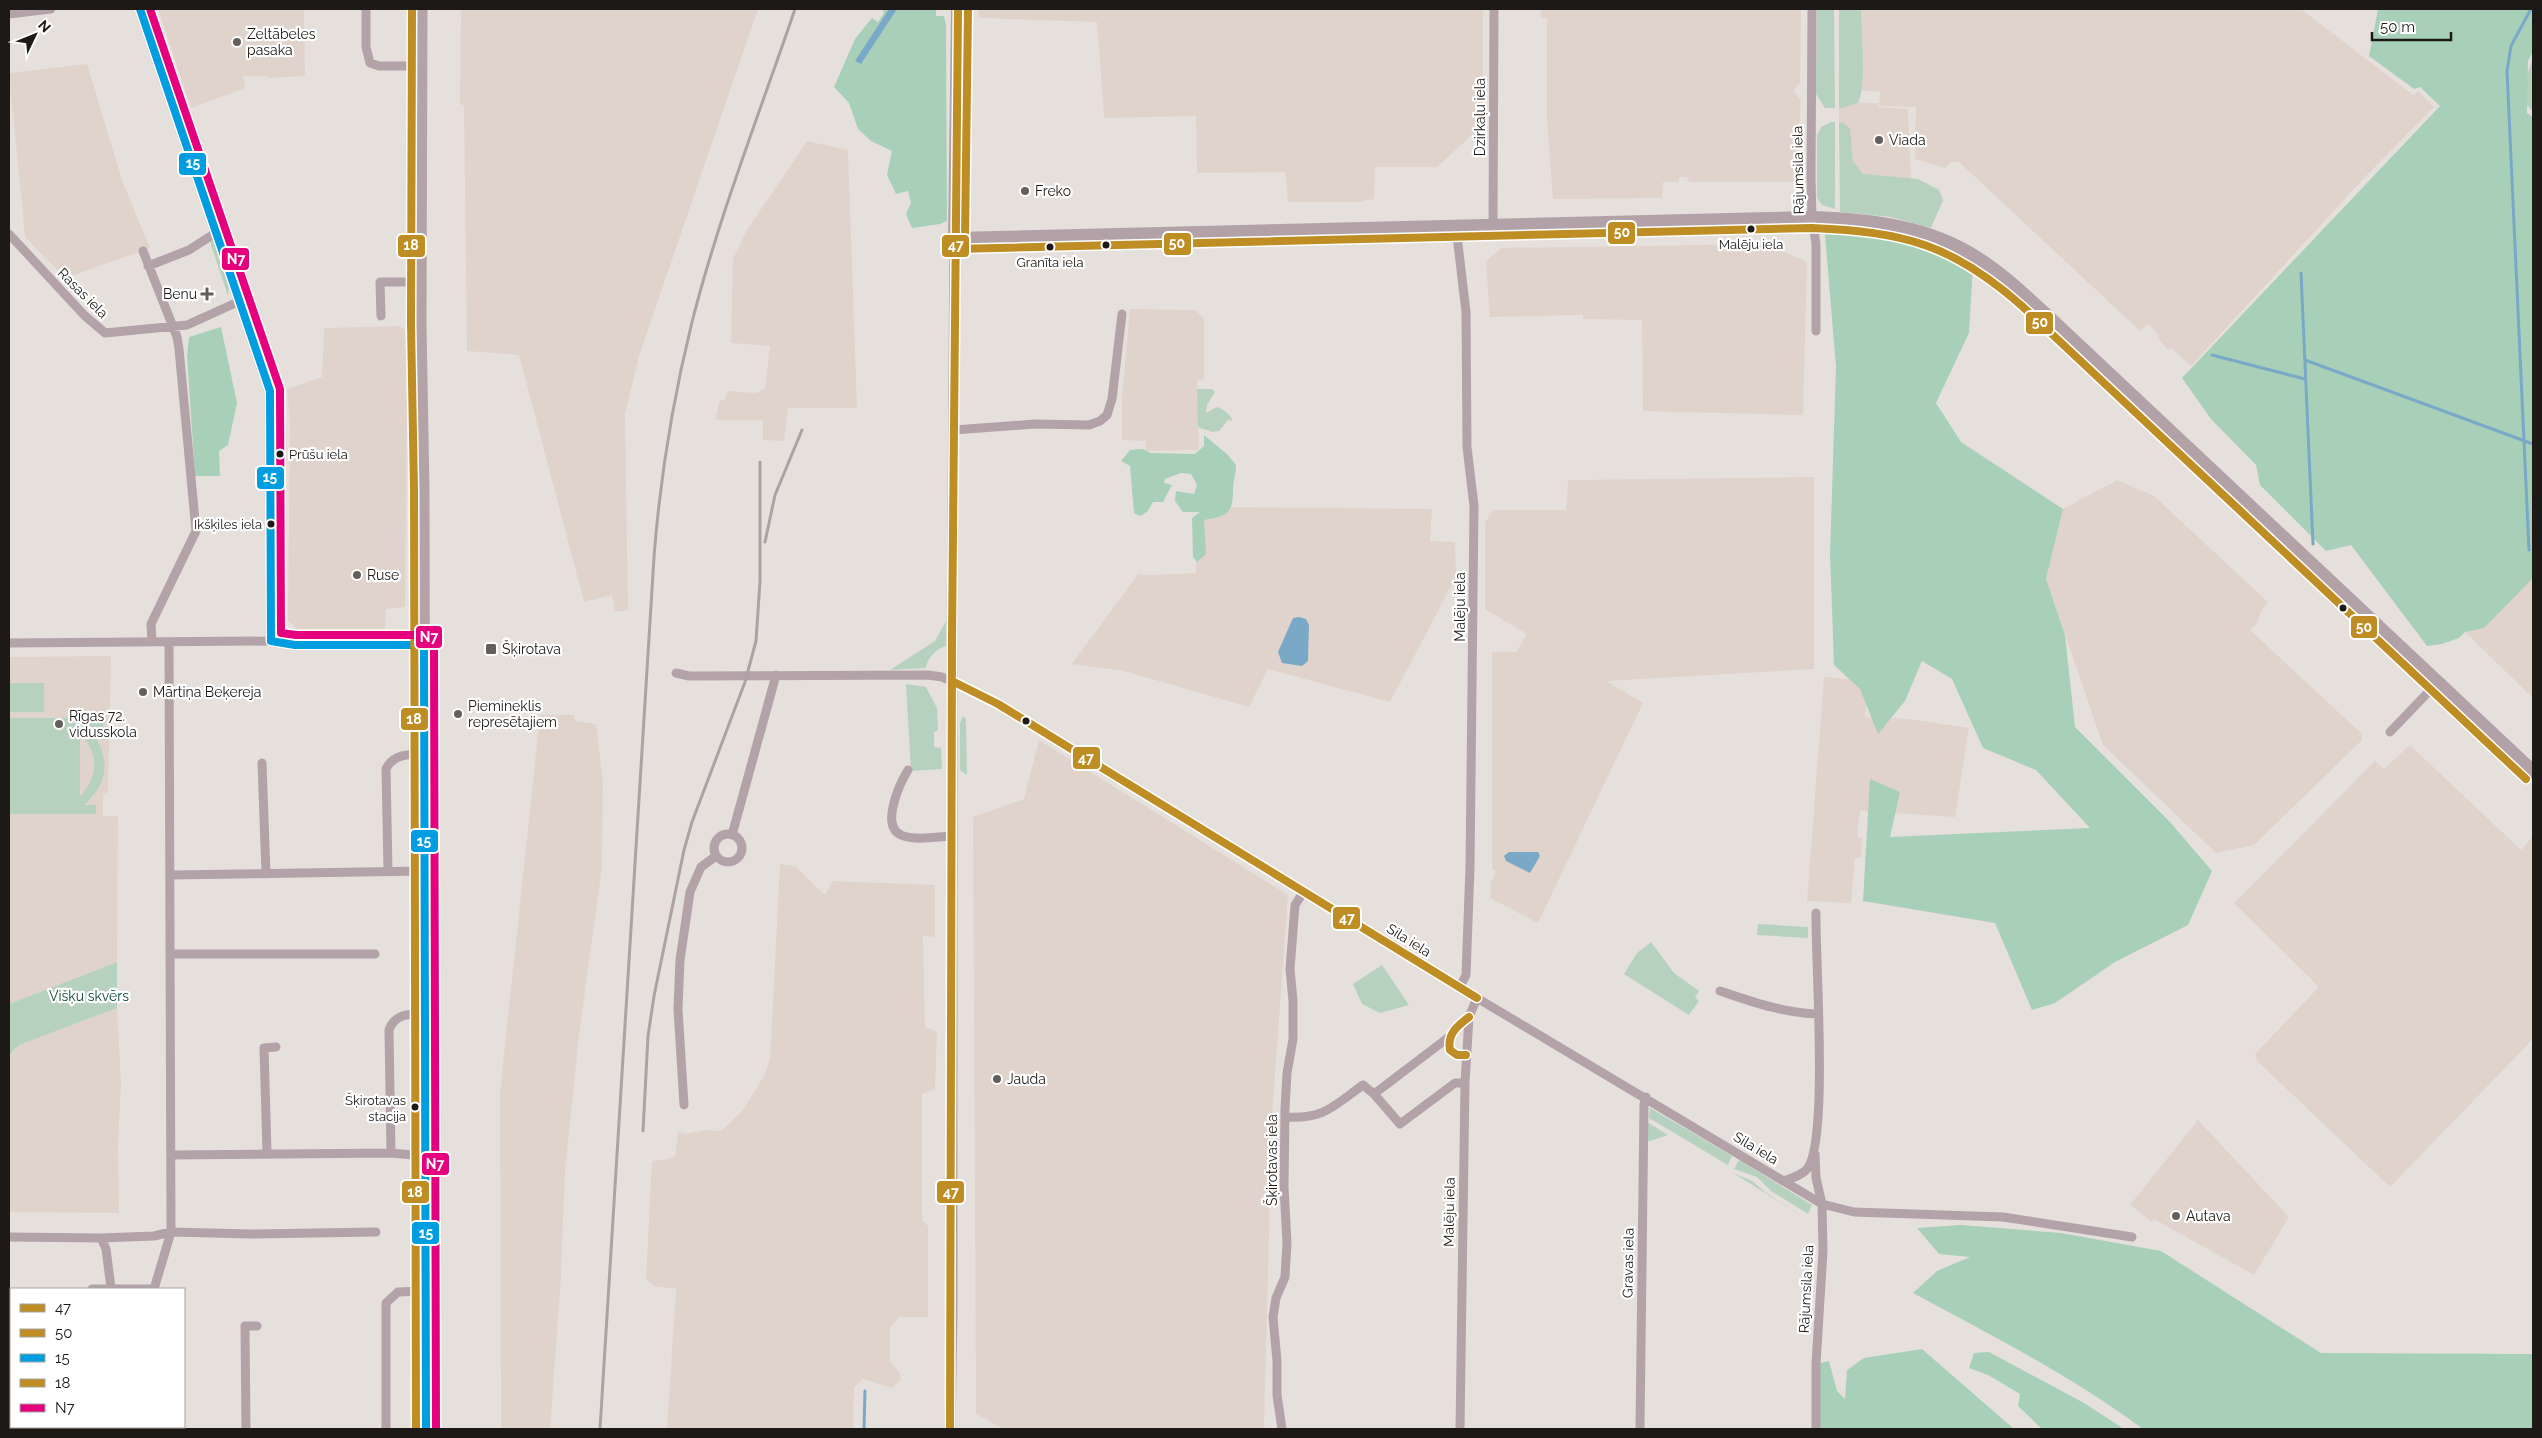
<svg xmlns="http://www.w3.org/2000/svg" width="2542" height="1438" font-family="Raleway,sans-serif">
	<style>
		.built { fill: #e0d3cc }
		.green { fill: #b7d1bf; fill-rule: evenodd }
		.forest { fill: #a8d0b8 }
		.water { fill: #7aa9c7 }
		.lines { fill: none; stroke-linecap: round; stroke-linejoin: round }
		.stream { stroke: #7aa9c7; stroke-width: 3 }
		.minor { stroke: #b3a3a9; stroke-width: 9 }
		.tertiary { stroke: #b3a3a9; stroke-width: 11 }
		.secondary { stroke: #b2a1a7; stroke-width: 14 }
		.rail { stroke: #aba2a4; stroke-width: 3 }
		.bus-1-casing { stroke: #fff; stroke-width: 11 }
		.bus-2-casing { stroke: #fff; stroke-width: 11 }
		.bus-3-casing { stroke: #fff; stroke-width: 11 }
		.bus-4-casing { stroke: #fff; stroke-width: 11 }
		.bus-5-casing { stroke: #fff; stroke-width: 11 }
		.bus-1 { stroke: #be8d23; stroke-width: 8 }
		.bus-2 { stroke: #be8d23; stroke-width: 8 }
		.bus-3 { stroke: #009de0; stroke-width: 8 }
		.bus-4 { stroke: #be8d23; stroke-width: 8 }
		.bus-5 { stroke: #e5007d; stroke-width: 8 }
		.poi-dot { fill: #635f5c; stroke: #fff; stroke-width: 2 }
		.bus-dot { fill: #1c1916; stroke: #fff; stroke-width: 2 }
		.labels { text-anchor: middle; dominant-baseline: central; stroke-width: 4.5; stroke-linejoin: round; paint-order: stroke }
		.bus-label { font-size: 13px; fill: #1c1916; stroke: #fff }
		.poi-label { font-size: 14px; fill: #1c1916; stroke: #fff; text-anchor: start }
		.street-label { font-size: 14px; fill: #1c1916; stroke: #fff }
		.park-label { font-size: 14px; fill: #09492e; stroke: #fff }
		.line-badge { stroke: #fff; stroke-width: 2 }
		.badge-label { font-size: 14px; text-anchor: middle; font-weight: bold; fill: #fff }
	</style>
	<rect width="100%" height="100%" fill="#e6e0dd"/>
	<!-- built -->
	<path class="built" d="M158 9H304L305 76 269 78 265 76H243L245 88 191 108Z
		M461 9H758L639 356 625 414 628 610 615 612 612 595 584 602 519 355 467 351 464 106 460 103Z
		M978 9H1483V125L1437 167H1375L1374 199 1358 202H1288L1285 172 1197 173 1196 116 1104 118 1097 22 979 18Z
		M1541 9H1801L1800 83 1793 90 1801 100 1795 182H1690L1686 177H1679V182H1663L1662 198 1553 199 1547 120V19L1541 18Z
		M1848 9H2301L2413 95 2418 91 2434 107 2365 177 2191 366 2171 348 2168 350 2157 337 2159 335 2148 324 2140 331 1959 162H1951L1945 168 1915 159 1916 107 1879 106 1880 92 1849 89Z
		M87 64 123 183 150 248 66 278 25 237 9 73Z
		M1858 103H1878V107L1908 109 1911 181 1863 177 1851 164 1844 123 1839 122V109Z
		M807 141 848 150 857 408H788L784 441 763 440V420H715L720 400H725L727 391 756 393 765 389 770 346 731 343 733 259 747 230Z
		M1767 244 1807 262 1803 415 1643 411 1642 320 1583 319V315L1490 317 1486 261 1501 248Z
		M1130 309 1196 310 1204 319V379L1197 380 1199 450 1146 451V441L1122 440V398Z
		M399 326 405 330 407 416 405 607 386 609 385 629H297L288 620 290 422 287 389 322 377 324 328Z
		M1814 477V669L1606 681 1643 703 1538 923 1490 898 1491 882 1496 872 1492 869V652H1516L1527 634 1485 609V523L1493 510H1566L1568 480Z
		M2117 480 2154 496 2268 602 2261 611 2258 622 2250 630 2361 733 2362 740 2254 845 2216 853 2103 745 2046 579 2063 509Z
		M1217 507 1432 509 1430 541 1455 542 1456 577 1390 702 1268 669 1249 707 1124 671 1072 664 1138 574 1150 575 1196 573 1197 526Z
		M2533 563V698L2465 632Z
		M111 656 108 792 103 794V816H118L117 962 9 1004V657Z
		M1824 677 1869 681 1865 717 1909 719 1969 728 1955 817 1860 811 1857 837 1862 838 1861 858H1855L1851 903 1807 901Z
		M540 715H574L575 721 596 724 603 783 602 868 580 1027 565 1171 561 1275 550 1429H501L500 1092Z
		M1039 740 1288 895 1272 1118 1264 1429H1003L976 1414 973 817 1024 799Z
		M2410 745 2521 850 2533 836V1039L2390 1187 2257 1061 2255 1054 2319 987 2234 903 2375 761 2384 769Z
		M780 864 795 866 825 895 833 881 935 885V937L923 936 925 1027 937 1032 935 1089 922 1094V1220L928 1226V1317H900L890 1327V1362L900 1373 901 1380 892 1388 863 1379 854 1387 853 1429H667L676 1289 654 1286 646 1279 652 1161 669 1159 675 1156 678 1132 686 1134 705 1130 721 1131 743 1110 765 1074 770 1059Z
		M117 1008 121 1082 118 1149 119 1213 9 1212V1055L19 1045Z
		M2198 1120 2289 1217 2254 1275 2154 1219 2152 1222 2130 1205Z"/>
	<!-- green -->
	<path class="green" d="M1817 9H1834L1835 108H1825L1816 94Z
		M1839 9H1861C1861 30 1867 86 1858 103L1839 109Z
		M2533 58V111L2519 98Z
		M1831 122H1835V209L1822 205 1817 198V136L1821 127Z
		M1839 122 1844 123 1850 129 1853 161 1863 174 1918 179 1939 190 1943 200 1931 228 1891 217 1840 212Z
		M213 240 229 286 228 296 210 242Z
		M1197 389H1212L1215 392 1207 405 1206 413 1217 407C1224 409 1230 415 1233 421L1228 420 1219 431 1212 432 1198 427Z
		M946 621V646C937 648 927 658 926 668L890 670 935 641Z
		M9 683H44V712H9Z
		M906 684 926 687 937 708 938 730 934 732V747L941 748 942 769 911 771Z
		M963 716 966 719 967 775 960 770V723Z
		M9 718H103V728H89C110 755 111 781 84 805H96V814H9ZM80 733C99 753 99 777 80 796Z
		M1758 924 1808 927V938L1757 935Z
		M1651 942 1674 973 1699 991 1695 997 1699 1001 1689 1015 1624 974 1637 953Z
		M117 962V1008L19 1045 9 1055V1004Z
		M1382 965 1409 1005 1380 1013 1362 1004 1353 984Z
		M1650 1108 1732 1156 1728 1165 1649 1118Z
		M1647 1122 1668 1135 1647 1142Z
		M1739 1160 1812 1205 1808 1214 1771 1191 1757 1177 1734 1169Z
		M1733 1173 1752 1181 1765 1192 1810 1221Z"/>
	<!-- forest -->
	<path class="forest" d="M883 9H936V16H944L946 25 947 221 940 224 912 228 906 214 911 203 908 191 896 194 887 175 892 151 871 141 858 129 849 103 834 87 855 39 872 18 878 22 884 13Z
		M2378 9H2533V51L2528 61 2527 113 2533 117V578L2484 628 2465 632 2459 638 2442 644 2427 646 2351 545 2326 551 2260 485 2256 465 2211 419 2182 378 2440 106 2420 87 2414 89 2369 56Z
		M1824 223 1894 234 1973 263 1969 333 1936 403 1961 442 2063 509 2046 579 2065 635 2075 727 2170 822 2212 871 2188 925 2115 962 2055 1003 2032 1010 1995 923 1863 901 1870 779 1900 792 1890 837 2090 828 2036 770 1983 748 1952 679 1922 661 1905 701 1878 734 1860 689 1834 665 1830 554 1836 367Z
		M221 327 237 403 228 445 219 451 220 476H195L187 356 189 337Z
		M1204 435 1228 455 1236 465C1236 474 1233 482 1233 490 1233 514 1227 516 1204 520L1206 554 1197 562 1193 557 1192 518 1200 512H1183L1175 501 1176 491 1194 494 1197 485 1191 474 1181 473 1165 479 1164 483 1172 485 1163 502H1153L1147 512 1140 516 1134 513 1130 466 1121 461 1130 450 1143 449 1151 453 1195 454 1204 446Z
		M1961 1225 2061 1233 2161 1251 2321 1353 2533 1354V1429H2143C2072 1376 1991 1335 1913 1293L1937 1271 1970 1257 1939 1254 1917 1228Z
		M1922 1349 2014 1429H1816V1364L1829 1361 1837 1391 1845 1399 1847 1370 1864 1358Z
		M1989 1352 2084 1403 2124 1429H2042L2018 1406 2020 1394 1988 1375 1969 1368 1974 1353Z"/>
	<!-- water -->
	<path class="water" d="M889 9H897L861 64 855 61Z
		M1299 617 1306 619 1309 625 1308 661 1302 666 1282 663 1278 652 1293 618Z
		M1509 852H1538L1540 856 1530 873 1506 861 1504 856Z"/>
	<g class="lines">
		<!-- stream -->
		<path class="stream" d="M2301 273 2313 544
			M2212 355 2305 379
			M2305 360 2533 444
			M2529 550 2507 71 2511 46 2531 9
			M864 1429 865 1391"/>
		<!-- minor -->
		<path class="minor" d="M366 9V47L370 63 379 66H422
			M1812 9 1811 177 1812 218 1816 244V331
			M9 14 51 9
			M1493 226 1494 9
			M1456 227 1466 312 1467 447 1474 506 1470 867 1466 975 1460 987
			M9 234 84 315 105 333 187 325 240 301
			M143 251 177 337 179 349 196 531 151 624 152 642
			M148 266 189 250 217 232
			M381 316 380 282H421
			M954 430 1035 424 1089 425 1100 421 1107 415 1112 399 1122 314
			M9 643 271 641
			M676 673 689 676 928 675 942 677 998 704 1477 998 1822 1204 1854 1212 2003 1217 2132 1237
			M2390 732 2438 682
			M262 763 266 874
			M908 770C900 783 880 826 901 835 914 841 937 837 952 836
			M714 848a14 14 0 1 1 28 0a14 14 0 1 1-28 0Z
			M732 835 776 675
			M388 871 386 769C393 754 409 754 424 754
			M171 875 424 871
			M171 954H375
			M1720 991C1753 1002 1783 1013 1818 1014
			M1374 1094 1449 1037
			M684 1105 678 1009 680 960 690 892 701 867 716 856
			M1285 1117C1325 1119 1332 1107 1363 1085L1374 1094 1400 1124 1455 1083H1465
			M267 1153 264 1048 276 1047
			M391 1153 389 1030C395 1013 409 1014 425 1014
			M1815 1154 1816 1178 1822 1204 1823 1251 1816 1364V1429
			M171 1155 391 1153 424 1156
			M1783 1181C1792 1178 1801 1176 1807 1169 1829 1142 1815 957 1816 913
			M9 1237 101 1238 154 1236 171 1232 251 1234 376 1232
			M101 1238 106 1249 111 1288
			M92 1289H152
			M154 1289 171 1232 169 642
			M9 1299H11
			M81 1427V1429
			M154 1429V1427
			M246 1429 245 1326H257
			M386 1429V1303L398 1292 425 1291
			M1282 1429 1277 1395V1361L1273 1317 1276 1298 1285 1277 1287 1243 1284 1187 1285 1109 1287 1073 1293 1039V1001L1290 969 1295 905 1304 891
			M1460 1429 1465 1083 1469 1017 1477 998
			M1640 1429 1644 1104 1646 1097"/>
		<!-- tertiary -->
		<path class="tertiary" d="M140 9 270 391 271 641 295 645H424
			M422 9 421 324 424 491 426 1429
			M950 1429 952 1314V637L955 239"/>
		<!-- secondary -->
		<path class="secondary" d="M958 9 955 239 1812 218C1869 220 1928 226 1977 258 2002 274 2023 294 2045 314L2533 772"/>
		<!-- rail -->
		<path class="rail" d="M765 542 775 495 802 430
			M643 1131 648 1036 654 996 684 850 692 822 745 682 756 641 760 581V462
			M600 1429 654 557C660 478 673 399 692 322 719 216 760 112 795 9"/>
		<defs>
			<path id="bus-1" d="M954 682 998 704 1477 998
				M1466 1055H1457L1450 1050C1447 1034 1457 1026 1469 1017
				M950 1429 952 637 958 9"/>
			<path id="bus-2" d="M965 239 968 9
				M955 249 1812 228C1904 232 1952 244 2022 306L2526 779"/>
			<path id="bus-3" d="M140 9 270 391 271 641
				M271 641 295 645H424
				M424 645 426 1429"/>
			<path id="bus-4" d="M412 9 411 324 414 491 416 1429"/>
			<path id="bus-5" d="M150 9 280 389 281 633 296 635H425L431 638 434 643 436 1429"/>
		</defs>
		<!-- bus-1 casing -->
		<use href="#bus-1" class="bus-1-casing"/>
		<!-- bus-2 casing -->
		<use href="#bus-2" class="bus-2-casing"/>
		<!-- bus-3 casing -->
		<use href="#bus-3" class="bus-3-casing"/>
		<!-- bus-4 casing -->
		<use href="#bus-4" class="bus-4-casing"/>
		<!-- bus-5 casing -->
		<use href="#bus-5" class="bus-5-casing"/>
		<!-- bus-1 -->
		<use href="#bus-1" class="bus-1"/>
		<!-- bus-2 -->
		<use href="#bus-2" class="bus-2"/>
		<!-- bus-3 -->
		<use href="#bus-3" class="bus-3"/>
		<!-- bus-4 -->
		<use href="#bus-4" class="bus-4"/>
		<!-- bus-5 -->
		<use href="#bus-5" class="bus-5"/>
	</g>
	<!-- markers -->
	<g class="poi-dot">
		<circle cx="237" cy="42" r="5"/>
		<circle cx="1879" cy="140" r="5"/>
		<circle cx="1025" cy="191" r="5"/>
		<path d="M204.5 286.5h5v5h5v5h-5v5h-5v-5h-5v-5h5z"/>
		<circle cx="357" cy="575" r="5"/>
		<rect x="485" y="643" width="12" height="12" rx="2.5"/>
		<circle cx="143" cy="692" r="5"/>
		<circle cx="458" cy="714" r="5"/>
		<circle cx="59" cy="724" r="5"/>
		<circle cx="997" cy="1079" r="5"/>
		<circle cx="2176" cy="1216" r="5"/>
	</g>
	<g class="bus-dot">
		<circle cx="1751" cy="229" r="4.5"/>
		<circle cx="1106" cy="245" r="4.5"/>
		<circle cx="1050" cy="247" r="4.5"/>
		<circle cx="280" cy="454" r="4.5"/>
		<circle cx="271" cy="524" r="4.5"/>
		<circle cx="2343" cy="608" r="4.5"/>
		<circle cx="1026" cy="721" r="4.5"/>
		<circle cx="415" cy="1107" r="4.5"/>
	</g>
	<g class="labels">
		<!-- bus labels -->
		<g class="bus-label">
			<text x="1751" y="244">Malēju iela</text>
			<text x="1050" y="262">Granīta iela</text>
			<text x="289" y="454" text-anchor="start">Prūšu iela</text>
			<text x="262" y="524" text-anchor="end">Ikšķiles iela</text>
			<text x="406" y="1100" text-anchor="end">Šķirotavas<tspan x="406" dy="16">stacija</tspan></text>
		</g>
		<!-- poi labels -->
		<g class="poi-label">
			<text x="247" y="34">Zeltābeles<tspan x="247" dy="16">pasaka</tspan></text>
			<text x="1889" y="140">Viada</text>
			<text x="1035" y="191">Freko</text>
			<text x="197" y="294" text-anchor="end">Benu</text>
			<text x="367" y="575">Ruse</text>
			<text x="502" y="649">Šķirotava</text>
			<text x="153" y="692">Mārtiņa Beķereja</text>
			<text x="468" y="706">Piemineklis<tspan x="468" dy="16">represētajiem</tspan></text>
			<text x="69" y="716">Rīgas 72.<tspan x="69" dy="16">vidusskola</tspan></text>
			<text x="1007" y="1079">Jauda</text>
			<text x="2186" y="1216">Autava</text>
		</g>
		<!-- street labels -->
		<g class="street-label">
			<text transform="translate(1480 117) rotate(-90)">Dzirkaļu iela</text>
			<text transform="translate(1798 170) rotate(-91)">Rājumsila iela</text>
			<text transform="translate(83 293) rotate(45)">Rasas iela</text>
			<text transform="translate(1460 607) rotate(-90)">Malēju iela</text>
			<text transform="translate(1409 940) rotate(32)">Sila iela</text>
			<text transform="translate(1756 1148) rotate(31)">Sila iela</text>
			<text transform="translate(1272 1160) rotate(-90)">Šķirotavas iela</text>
			<text transform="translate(1449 1212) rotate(-89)">Malēju iela</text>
			<text transform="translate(1628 1263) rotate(-89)">Gravas iela</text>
			<text transform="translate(1806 1289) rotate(-87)">Rājumsila iela</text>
		</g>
		<!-- park labels -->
		<g class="park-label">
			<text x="89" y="996">Višķu skvērs</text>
		</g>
	</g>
	<g class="line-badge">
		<rect x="178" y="152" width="29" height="24" rx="5" fill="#009de0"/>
		<rect x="1607" y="221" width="29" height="24" rx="5" fill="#be8d23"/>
		<rect x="1163" y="232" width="29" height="24" rx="5" fill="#be8d23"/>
		<rect x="941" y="234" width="29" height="24" rx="5" fill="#be8d23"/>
		<rect x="397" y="234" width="29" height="24" rx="5" fill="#be8d23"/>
		<rect x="221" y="247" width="29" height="24" rx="5" fill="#e5007d"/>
		<rect x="2025" y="311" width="29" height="24" rx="5" fill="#be8d23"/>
		<rect x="256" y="466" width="29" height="24" rx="5" fill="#009de0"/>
		<rect x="2350" y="615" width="28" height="24" rx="5" fill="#be8d23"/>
		<rect x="415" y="625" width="28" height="24" rx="5" fill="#e5007d"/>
		<rect x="400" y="707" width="29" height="24" rx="5" fill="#be8d23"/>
		<rect x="1072" y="746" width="29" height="24" rx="5" fill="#be8d23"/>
		<rect x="410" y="829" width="29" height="24" rx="5" fill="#009de0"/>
		<rect x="1332" y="906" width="29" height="24" rx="5" fill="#be8d23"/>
		<rect x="421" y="1152" width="29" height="24" rx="5" fill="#e5007d"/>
		<rect x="401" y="1180" width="29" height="24" rx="5" fill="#be8d23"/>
		<rect x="936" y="1180" width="29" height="24" rx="5" fill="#be8d23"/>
		<rect x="411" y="1221" width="29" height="24" rx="5" fill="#009de0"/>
	</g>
	<g class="badge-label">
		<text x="193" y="168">15</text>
		<text x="1622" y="237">50</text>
		<text x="1177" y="248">50</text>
		<text x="956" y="250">47</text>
		<text x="411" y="250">18</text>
		<text x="236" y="264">N7</text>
		<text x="2040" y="327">50</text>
		<text x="270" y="482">15</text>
		<text x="2364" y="632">50</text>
		<text x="429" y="642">N7</text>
		<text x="414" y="724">18</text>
		<text x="1086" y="763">47</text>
		<text x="424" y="846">15</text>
		<text x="1347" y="923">47</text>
		<text x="435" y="1169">N7</text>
		<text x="415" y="1197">18</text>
		<text x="951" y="1197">47</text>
		<text x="426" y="1238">15</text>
	</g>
	<!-- border -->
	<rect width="2542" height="1438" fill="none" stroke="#1c1916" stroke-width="20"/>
	<!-- legend -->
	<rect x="10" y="1288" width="175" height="140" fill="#ffffff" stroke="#a4a3a2"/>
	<rect x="20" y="1304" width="25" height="8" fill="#be8d23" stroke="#a4a3a2"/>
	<text x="55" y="1313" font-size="15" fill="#1c1916">47</text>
	<rect x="20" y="1329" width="25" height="8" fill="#be8d23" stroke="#a4a3a2"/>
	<text x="55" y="1338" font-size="15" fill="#1c1916">50</text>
	<rect x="20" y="1354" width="25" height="8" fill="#009de0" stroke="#a4a3a2"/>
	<text x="55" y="1363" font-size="15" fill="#1c1916">15</text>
	<rect x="20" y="1379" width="25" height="8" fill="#be8d23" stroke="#a4a3a2"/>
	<text x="55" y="1388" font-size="15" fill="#1c1916">18</text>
	<rect x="20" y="1404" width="25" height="8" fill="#e5007d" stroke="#a4a3a2"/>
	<text x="55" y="1413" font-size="15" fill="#1c1916">N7</text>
	<!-- north arrow -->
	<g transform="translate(35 35) rotate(47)" stroke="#ffffff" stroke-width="4" paint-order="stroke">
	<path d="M0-4L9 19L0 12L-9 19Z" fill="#1c1916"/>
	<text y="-8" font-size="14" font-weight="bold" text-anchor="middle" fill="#1c1916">N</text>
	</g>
	<!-- scale -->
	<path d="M2372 32v8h79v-8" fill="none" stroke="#1c1916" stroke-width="2.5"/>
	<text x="2380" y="32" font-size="15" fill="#1c1916" stroke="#ffffff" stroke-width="4" paint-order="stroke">50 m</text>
</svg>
